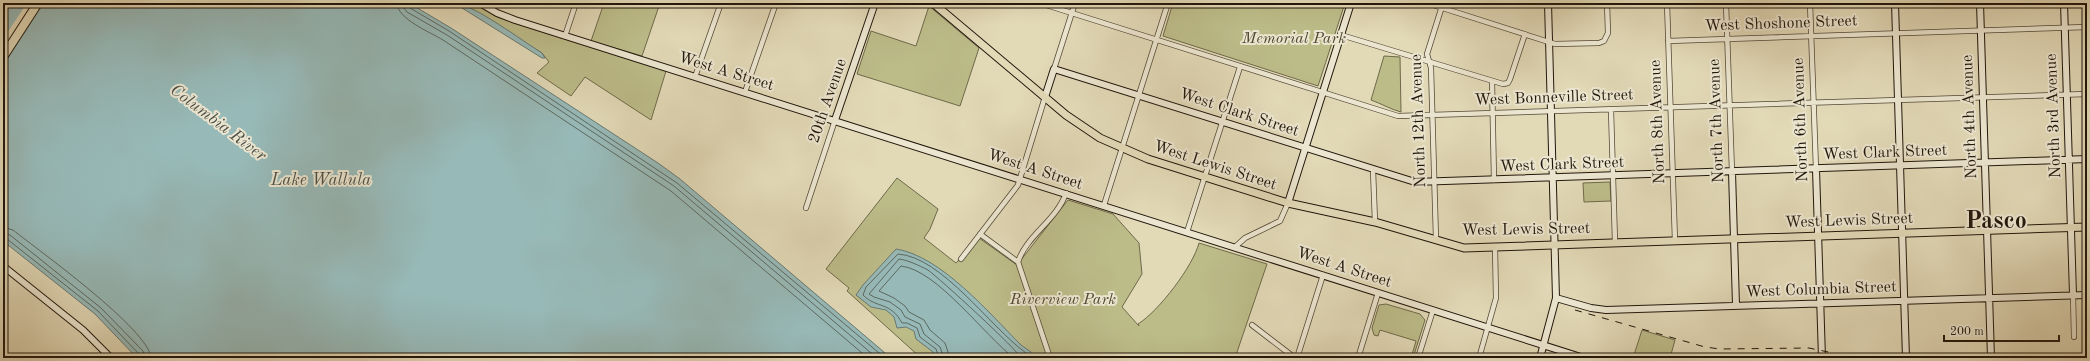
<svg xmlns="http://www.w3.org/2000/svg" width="2090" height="361" font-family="'Old Standard TT',serif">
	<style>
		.green { fill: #bcbc89; stroke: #6e694a }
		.water { fill: #97b9b7; stroke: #687872 }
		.pier { fill: #e2d9b7 }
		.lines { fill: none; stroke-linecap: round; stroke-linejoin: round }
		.shore { stroke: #5c6861; stroke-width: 1 }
		.street-casing { stroke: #514736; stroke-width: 6 }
		.secondary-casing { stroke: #21160b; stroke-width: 8 }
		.primary-casing { stroke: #21160b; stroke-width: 9 }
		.highway-casing { stroke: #21160b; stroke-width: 10 }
		.street { stroke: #ece6d0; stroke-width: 4.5 }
		.secondary { stroke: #ece6d0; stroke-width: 6 }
		.primary { stroke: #e2d9b7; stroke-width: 7 }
		.highway { stroke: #e2d9b7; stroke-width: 8 }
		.rail { stroke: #21160b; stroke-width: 1; stroke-dasharray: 7 7; stroke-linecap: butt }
		.labels { text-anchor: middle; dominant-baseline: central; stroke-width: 4; stroke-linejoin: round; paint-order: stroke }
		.street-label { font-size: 16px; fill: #21160b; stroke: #ece6d0 }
		.park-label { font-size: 16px; font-style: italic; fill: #504831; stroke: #ece6d0 }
		.water-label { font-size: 17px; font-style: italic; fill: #4a4f47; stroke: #ece6d0 }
		.town-label { font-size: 24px; font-weight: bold; fill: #21160b; stroke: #ece6d0 }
	</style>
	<rect width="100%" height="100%" fill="#e2d9b7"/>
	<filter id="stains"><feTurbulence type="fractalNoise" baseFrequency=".005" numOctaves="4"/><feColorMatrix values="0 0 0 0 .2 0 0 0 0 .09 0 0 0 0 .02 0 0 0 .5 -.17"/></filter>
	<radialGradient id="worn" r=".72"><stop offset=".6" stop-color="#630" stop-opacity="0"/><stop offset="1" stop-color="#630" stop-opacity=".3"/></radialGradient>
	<!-- green -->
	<path class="green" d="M462 3H475L497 17 514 23 666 71 651 120 585 77 571 96 537 73 549 62 542 53Z
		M604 3H660L642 56 591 41Z
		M1173 3H1345L1318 86 1163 36Z
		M929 6 979 48 960 106 857 74 871 31 916 46Z
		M1384 56 1400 57 1401 112C1390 109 1382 104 1371 100Z
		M897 178 938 209 930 229 924 238 956 263 979 238 1017 265 1068 200 1113 214 1139 243 1142 274 1122 307 1139 326 1138 324C1159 311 1193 266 1199 243L1267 264 1235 358H921L847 291 849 288 826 269Z
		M1610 182 1611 201 1584 202 1583 183Z
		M1386 304 1420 314 1425 320 1413 358H1411L1416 341 1380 330 1378 336 1374 335 1372 328 1379 305Z
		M1642 330 1675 340 1670 358H1633Z"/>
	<!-- water -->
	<path class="water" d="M3 3H409L451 28 658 163 680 179 891 358H137L95 314 3 241Z
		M454 3C472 3 524 42 542 53L545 58H542Z
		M896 249C941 256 989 313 1021 345L1031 352 1030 358H935L933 352 916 339 914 331 906 327 897 328 894 317 886 310 871 307 856 295 863 285Z"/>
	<!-- pier -->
	<path class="pier" d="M27 3H43L3 64V39Z"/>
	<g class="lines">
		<!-- shore -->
		<path class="shore" d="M397 3C397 19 430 32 443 40L671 191 868 358
			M403 3 404 8 407 12 447 35 674 186 877 358
			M408 3 410 8 449 31 677 183 885 358
			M3 227 13 230C38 250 150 330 151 358
			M3 233 10 235 101 308 143 351 145 358
			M3 238 7 239 98 311 139 354 140 358
			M939 358 936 349 920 337 917 328 907 323H902C890 301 877 309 863 295L866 287 898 254C942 257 990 327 1026 353V358
			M944 358 940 347 924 334 920 324 905 317 901 310 890 302 874 297 869 294 899 259C908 260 920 266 928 270 939 278 1018 350 1021 358
			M950 358 945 343 930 330 924 320 909 312 905 306 894 298 879 291 901 266C937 270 984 335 1014 358"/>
		<defs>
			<path id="street" d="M1040 3 1398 116 2087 94
				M1427 3 1555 44 1599 43 1604 41 1608 33 1607 3
				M1667 3 1675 241
				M1726 3 1732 172
				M1810 3 1816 169
				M1341 35 1503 84 1508 83 1510 79 1525 34
				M565 36 576 3
				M1668 41 2087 27
				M1054 69 1075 3
				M695 77 721 3
				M1492 81 1494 180
				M745 92 776 3
				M1611 110 1615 242
				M1373 170 1375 222
				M1104 205 1168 3
				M806 208 835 120
				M1187 232 1240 67
				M980 234 1018 262
				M1436 239 1431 68 1427 54 1443 3
				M1235 247 1245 238 1280 221 1288 203
				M961 259 1018 185 1045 97
				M2073 295 2074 337
				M1252 325 1295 358
				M1050 358 1018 262C1026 236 1057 220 1066 193
				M1297 358 1323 275
				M1358 358 1378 293
				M1418 358 1433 310
				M1479 358 1496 298 1495 247"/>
			<path id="secondary" d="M480 3 497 13 515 20 1584 358
				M1895 3 1906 358
				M1980 3 1991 358
				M2064 3 2073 295
				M1045 97 1054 69 1415 182 2087 159
				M835 120 875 3
				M1816 169 1822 358
				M1732 172 1736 305
				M1288 203 1351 3
				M3 266 83 330 111 358
				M1556 298 1591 308 1606 310 2087 295
				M1540 358 1556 298 1548 3"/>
			<path id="primary" d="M933 3 1066 115 1100 138 1148 159 1288 203 1375 222 1464 248 2087 227"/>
			<path id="highway" d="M3 57 38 3"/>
		</defs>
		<!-- street casing -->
		<use href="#street" class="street-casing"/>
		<!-- secondary casing -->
		<use href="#secondary" class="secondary-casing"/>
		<!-- primary casing -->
		<use href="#primary" class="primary-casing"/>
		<!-- highway casing -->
		<use href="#highway" class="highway-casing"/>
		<!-- street -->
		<use href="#street" class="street"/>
		<!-- secondary -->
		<use href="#secondary" class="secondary"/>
		<!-- primary -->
		<use href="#primary" class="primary"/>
		<!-- highway -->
		<use href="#highway" class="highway"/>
		<!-- rail -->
		<path class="rail" d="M1575 310 1705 347 1720 349 1809 348 1857 358"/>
	</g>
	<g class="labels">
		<!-- street labels -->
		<g class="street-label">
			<text transform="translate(1781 24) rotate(-2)">West Shoshone Street</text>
			<text transform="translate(726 72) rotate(17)">West A Street</text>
			<text transform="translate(1554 98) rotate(-2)">West Bonneville Street</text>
			<text transform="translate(828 101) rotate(-71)">20th Avenue</text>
			<text transform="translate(1239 113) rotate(18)">West Clark Street</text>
			<text transform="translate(2054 116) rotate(-92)">North 3rd Avenue</text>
			<text transform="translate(1970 117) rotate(-92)">North 4th Avenue</text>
			<text transform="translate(1801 120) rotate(-92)">North 6th Avenue</text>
			<text transform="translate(1419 121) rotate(-92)">North 12th Avenue</text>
			<text transform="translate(1717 121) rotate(-92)">North 7th Avenue</text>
			<text transform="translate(1658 122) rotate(-92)">North 8th Avenue</text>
			<text transform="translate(1885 153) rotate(-2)">West Clark Street</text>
			<text transform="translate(1562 165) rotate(-2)">West Clark Street</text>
			<text transform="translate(1215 166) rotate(18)">West Lewis Street</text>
			<text transform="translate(1035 170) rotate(18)">West A Street</text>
			<text transform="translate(1849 221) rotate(-2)">West Lewis Street</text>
			<text transform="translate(1526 230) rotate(-1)">West Lewis Street</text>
			<text transform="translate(1344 268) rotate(18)">West A Street</text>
			<text transform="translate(1821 290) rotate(-2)">West Columbia Street</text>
		</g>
		<!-- park labels -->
		<g class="park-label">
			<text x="1294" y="39">Memorial Park</text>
			<text x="1063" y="300">Riverview Park</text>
		</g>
		<!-- water labels -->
		<g class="water-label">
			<text transform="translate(218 123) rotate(37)">Columbia River</text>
			<text x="321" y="180">Lake Wallula</text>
		</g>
		<!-- town labels -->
		<g class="town-label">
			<text x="1996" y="222">Pasco</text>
		</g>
	</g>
	<!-- margin -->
	<rect width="2090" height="361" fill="none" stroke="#e2d9b7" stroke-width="16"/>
	<rect x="4" y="4" width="2082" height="353" fill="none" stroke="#21160b" stroke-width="2"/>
	<rect x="8" y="8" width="2074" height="345" fill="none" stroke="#21160b"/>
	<!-- scale -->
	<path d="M1944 335v6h115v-6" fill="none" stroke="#21160b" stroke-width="2"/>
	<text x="1950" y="335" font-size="12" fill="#21160b" stroke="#ece6d0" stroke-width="3" paint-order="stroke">200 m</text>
	<rect width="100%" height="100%" filter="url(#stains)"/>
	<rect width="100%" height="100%" fill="url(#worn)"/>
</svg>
